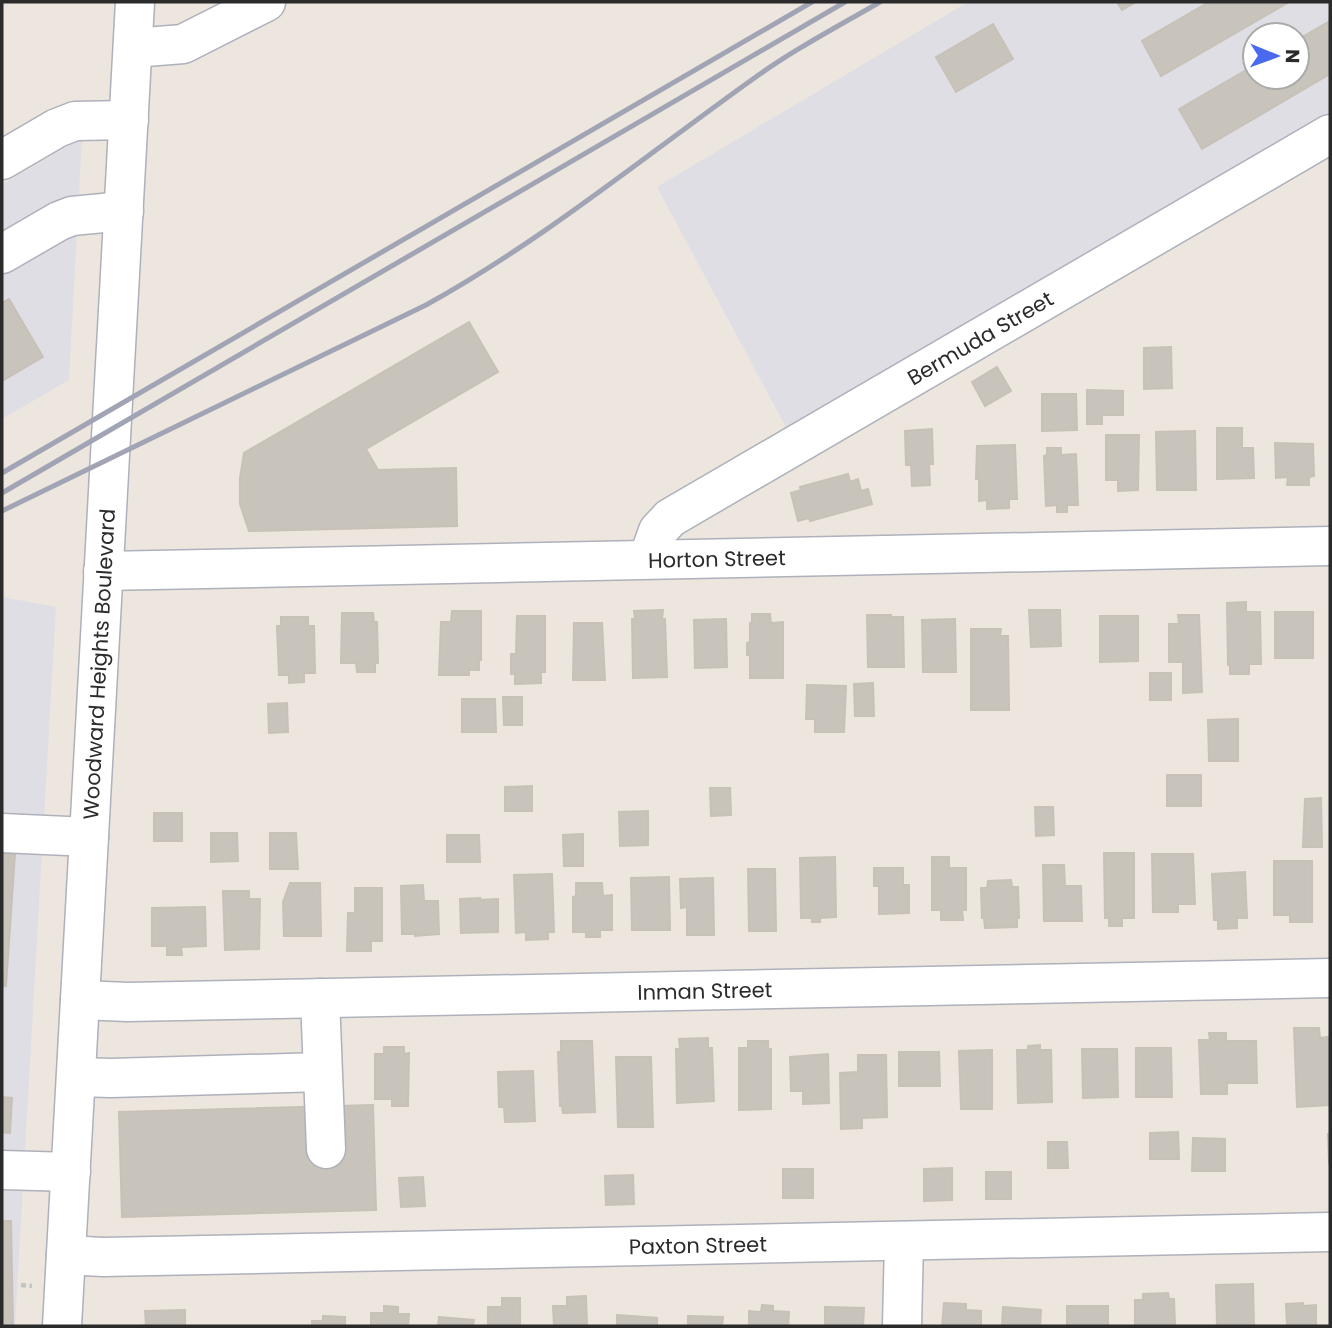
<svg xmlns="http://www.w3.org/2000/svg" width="1332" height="1328" font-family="Poppins,sans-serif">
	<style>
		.industrial { fill: #e0dee5; fill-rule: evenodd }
		.building { fill: #c8c4bc; stroke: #c7c1b8; stroke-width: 2 }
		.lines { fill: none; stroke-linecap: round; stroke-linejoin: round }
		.minor-casing { stroke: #aeb1bb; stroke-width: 41 }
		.path { stroke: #c4c4c4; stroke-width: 4.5; stroke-dasharray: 5 3.5; stroke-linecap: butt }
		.minor { stroke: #fff; stroke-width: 38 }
		.rail { stroke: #a1a4b4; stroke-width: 5 }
		.labels { text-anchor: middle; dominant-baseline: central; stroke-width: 5; stroke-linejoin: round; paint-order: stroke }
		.street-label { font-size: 21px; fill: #2b2b2b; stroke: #fff }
	</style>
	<rect width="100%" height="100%" fill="#ece6de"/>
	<!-- industrial -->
	<path class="industrial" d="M968 2H1330V114L788 431 657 187ZM1255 35H1297V77H1255Z
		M82 138 69 380 2 419V184Z
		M2 597 56 607 15 1326H2Z"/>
	<!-- building -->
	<path class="building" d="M1117 2H1136L1122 10Z
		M1209 2H1289L1161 76 1142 41Z
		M1330 21V74L1202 149 1179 109 1255 65V77H1297V40Z
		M993 24 1013 59 956 92 936 57Z
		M9 299 43 357 2 381V303Z
		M469 322 498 372 366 449 378 470 456 468 457 526 249 531 240 504V478L244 453Z
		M1171 347 1172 388 1144 389V348Z
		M997 367 1011 391 985 406 972 382Z
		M1087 390 1123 391V415H1102V424H1087Z
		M1042 394H1076L1077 430 1042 431Z
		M1217 428H1242V448H1253L1254 478 1217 479Z
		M932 429 933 464H929L930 485 912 486 911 465H906L905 431Z
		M1195 431 1196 490H1157L1156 432Z
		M1106 435H1139L1138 490 1118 491V480H1106Z
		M1275 443 1313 444 1314 476 1309 477V485H1287L1288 477 1276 478Z
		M1015 445 1017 499H1009V508L987 509V500L979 501V479H976L977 446Z
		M1047 448H1061V455L1076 454 1078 505H1067V512H1057V505L1046 506 1044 456 1047 455Z
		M848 474 850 482 858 479 861 491 868 489 872 504 810 521 809 518 798 521 791 493 801 490 800 487Z
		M1246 602V612H1260L1261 664H1249V674H1230V665H1228L1227 603Z
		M663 610 662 619H665L667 677 633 678 632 619H635L634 611Z
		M1029 610H1060L1061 646 1031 647Z
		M452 611H481V660H479V670H469V675H439L441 622H451Z
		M1275 612H1313V658H1275Z
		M342 613H373L374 622H377L378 663H375V672H357L356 663H341Z
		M752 614H770L771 623 783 622V678H750V655H747V643L750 642V623H752Z
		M867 615H891V617H903L904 667H868Z
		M1178 615H1199L1202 692 1183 693V662H1169V624H1179Z
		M517 616H545V672H541V683L515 684V674H511V654H516Z
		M1100 616H1138V661L1100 662Z
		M281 617H308V626H314L315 673H304V682L289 683V675H279L277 626H281Z
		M726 619 727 667 695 668 694 620Z
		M955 619 956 672H923L922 620Z
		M574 623H602L605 680H573Z
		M971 629H1001L1000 636H1008L1009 710H971Z
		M1150 673H1171V700H1150Z
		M873 683 874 716H855L854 684Z
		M807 685 846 686 844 732H815V719H806Z
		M503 697H522V725H504Z
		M462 699H495L496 732H462Z
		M287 703 288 732 269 733 268 704Z
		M1238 719V761H1209L1208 720Z
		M1167 775H1201V806H1167Z
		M532 786V811H505V787Z
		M710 788H730L731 815 711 816Z
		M1321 798 1322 847H1303L1305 799Z
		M1035 807H1053L1054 835 1036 836Z
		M648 811V845L620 846 619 812Z
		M154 813H182V841H154Z
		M211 833H237L238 861 211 862Z
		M270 833H296L298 869H270Z
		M583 834V866H564L563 835Z
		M447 835H479L480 862H447Z
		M2 853 15 854 6 986H2Z
		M1104 853H1134V918H1122V926H1109V918H1105Z
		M1152 854H1193L1195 904H1178V912H1153Z
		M835 857 836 917 820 918V922H812V918H801L800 858Z
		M932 857H949V868H966V910H962L963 920H941V910H932Z
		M1274 861H1312V922H1290V915H1274Z
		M1043 865H1064L1065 886H1081L1082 921H1044Z
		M874 868H903V885H909V913L879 914V886H874Z
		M748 869H775L776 931H749Z
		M1245 872 1247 918H1237V928L1218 929V920H1214L1212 874Z
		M552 874 554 932H548V939L526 940V932L516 933 514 875Z
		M669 877 670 930H632L631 878Z
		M713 878 714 935H687V907L681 908 680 879Z
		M1011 880 1012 887H1018L1019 918H1017V927L985 928 984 918H982L981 888H987L988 881Z
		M290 883H320L321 936H284L283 902Z
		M576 883H602L603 896 612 895V930H600V937H586V932H573V897L576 896Z
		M423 885 424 901H438L439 934 415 936V934H402L401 886Z
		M355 888H382V941H371V951H347L348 913H355Z
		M223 891H249V899H260L259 949 225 950Z
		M480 898 479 900 498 899V932L461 933 460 899Z
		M205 907 206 946 181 947 182 955H167V946H152V908Z
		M1294 1028H1319L1320 1038 1328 1037 1330 1105 1297 1107Z
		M1209 1033H1226V1041H1256L1257 1083H1227V1094H1201L1199 1040H1210Z
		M708 1038V1048H712L714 1101 677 1103 676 1049H680L679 1039Z
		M561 1041H592L595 1112 563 1113 562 1106H560L558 1052H561Z
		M748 1041H768V1049H771V1109L739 1110V1048H748Z
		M1040 1045V1050H1051L1052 1102 1018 1103 1017 1050H1028V1046Z
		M384 1047H404V1054L409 1053 408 1106H392V1099H375V1054H384Z
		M1136 1048H1171L1172 1097H1136Z
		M1082 1049H1117L1118 1097 1083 1098Z
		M992 1050V1109H961L959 1051Z
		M899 1052H939L940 1086H899Z
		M828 1054 829 1103 803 1104V1091H791L790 1057Z
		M858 1055H886L887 1117 862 1118V1128L841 1129 840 1073 858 1072Z
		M616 1057H651L653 1127H618Z
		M533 1071 535 1121 505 1122 504 1107H499L498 1072Z
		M2 1097 12 1098 10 1133 2 1132Z
		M373 1105 376 1210 122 1217 119 1112Z
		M1178 1132 1179 1159H1150V1133Z
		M1328 1134H1330V1163H1329Z
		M1193 1138 1225 1139V1171H1192Z
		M1048 1142H1067L1068 1168H1048Z
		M952 1168V1200L924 1201V1169Z
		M783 1169H813V1198H783Z
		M986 1172H1011V1199H986Z
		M633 1175 634 1204 606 1205 605 1176Z
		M423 1177 425 1206 401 1207 399 1178Z
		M2 1221H11L13 1326H2Z
		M1253 1284 1254 1326H1217L1216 1285Z
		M1168 1293 1169 1299H1174L1175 1326H1135V1300H1143V1294Z
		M586 1296 587 1326H554L553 1306H567V1297Z
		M502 1298H520V1326H488V1307H502Z
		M944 1303 966 1304V1310L981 1311V1326H942Z
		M1303 1303V1306L1316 1305V1326H1287L1286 1304Z
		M762 1305 773 1306V1311L789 1312 788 1326H749V1311L761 1312Z
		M384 1306 398 1307V1314H409L408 1326H371V1313H384Z
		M1067 1306H1108V1326H1067Z
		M825 1307 864 1308 863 1326H825Z
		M1003 1307 1041 1310 1040 1326H1002Z
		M185 1310V1326H139L146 1325 145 1311Z
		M617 1315 657 1318V1326H617Z
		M323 1316 345 1317V1326H312V1321H323Z
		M688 1316 723 1317 722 1326H688Z
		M439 1317 474 1320 473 1326H438Z"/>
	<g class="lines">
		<defs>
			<g id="minor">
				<path d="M133 48 183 44 266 2"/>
				<path d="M2 160 57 128 75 121 129 120"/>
				<path d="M2 254 59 221 72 216 124 211"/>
				<path id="s1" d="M648 559 658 531 670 518 1330 134"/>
				<path id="s2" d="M103 571 1330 546"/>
				<path d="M2 833 89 837"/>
				<path d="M320 998 326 1149"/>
				<path id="s3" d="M80 1000 128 1002 1330 978"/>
				<path d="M76 1077 111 1078 322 1072"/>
				<path d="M2 1170 71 1172"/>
				<path id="s4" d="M66 1255 103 1257 1330 1232"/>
				<path id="s5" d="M62 1326 135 2"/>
				<path d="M902 1326 904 1241"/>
			</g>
		</defs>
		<!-- minor casing -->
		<use href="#minor" class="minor-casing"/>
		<!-- path -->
		<path class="path" d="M21 1285 32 1286"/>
		<!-- minor -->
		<use href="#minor" class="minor"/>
		<!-- rail -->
		<path class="rail" d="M2 473 812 2
			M2 493 845 2
			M2 511 426 305C542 241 645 156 753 79 793 50 837 27 880 2"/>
	</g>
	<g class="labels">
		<!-- street labels -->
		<g class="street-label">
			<text stroke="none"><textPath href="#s1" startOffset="406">Bermuda Street</textPath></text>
			<text stroke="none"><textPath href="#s2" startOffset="614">Horton Street</textPath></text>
			<text stroke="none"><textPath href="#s5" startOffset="663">Woodward Heights Boulevard</textPath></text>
			<text stroke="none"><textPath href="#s3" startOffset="625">Inman Street</textPath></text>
			<text stroke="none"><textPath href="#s4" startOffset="632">Paxton Street</textPath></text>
		</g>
	</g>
	<!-- border -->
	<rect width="1332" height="1328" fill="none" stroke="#2b2b2b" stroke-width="7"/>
	<!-- north arrow -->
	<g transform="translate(1276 56) rotate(91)"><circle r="33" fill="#ffffff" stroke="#aaaaaa" stroke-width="2"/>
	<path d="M0-5L12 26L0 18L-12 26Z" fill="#496aee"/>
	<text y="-10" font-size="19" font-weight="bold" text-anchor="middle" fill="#2b2b2b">N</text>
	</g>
</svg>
